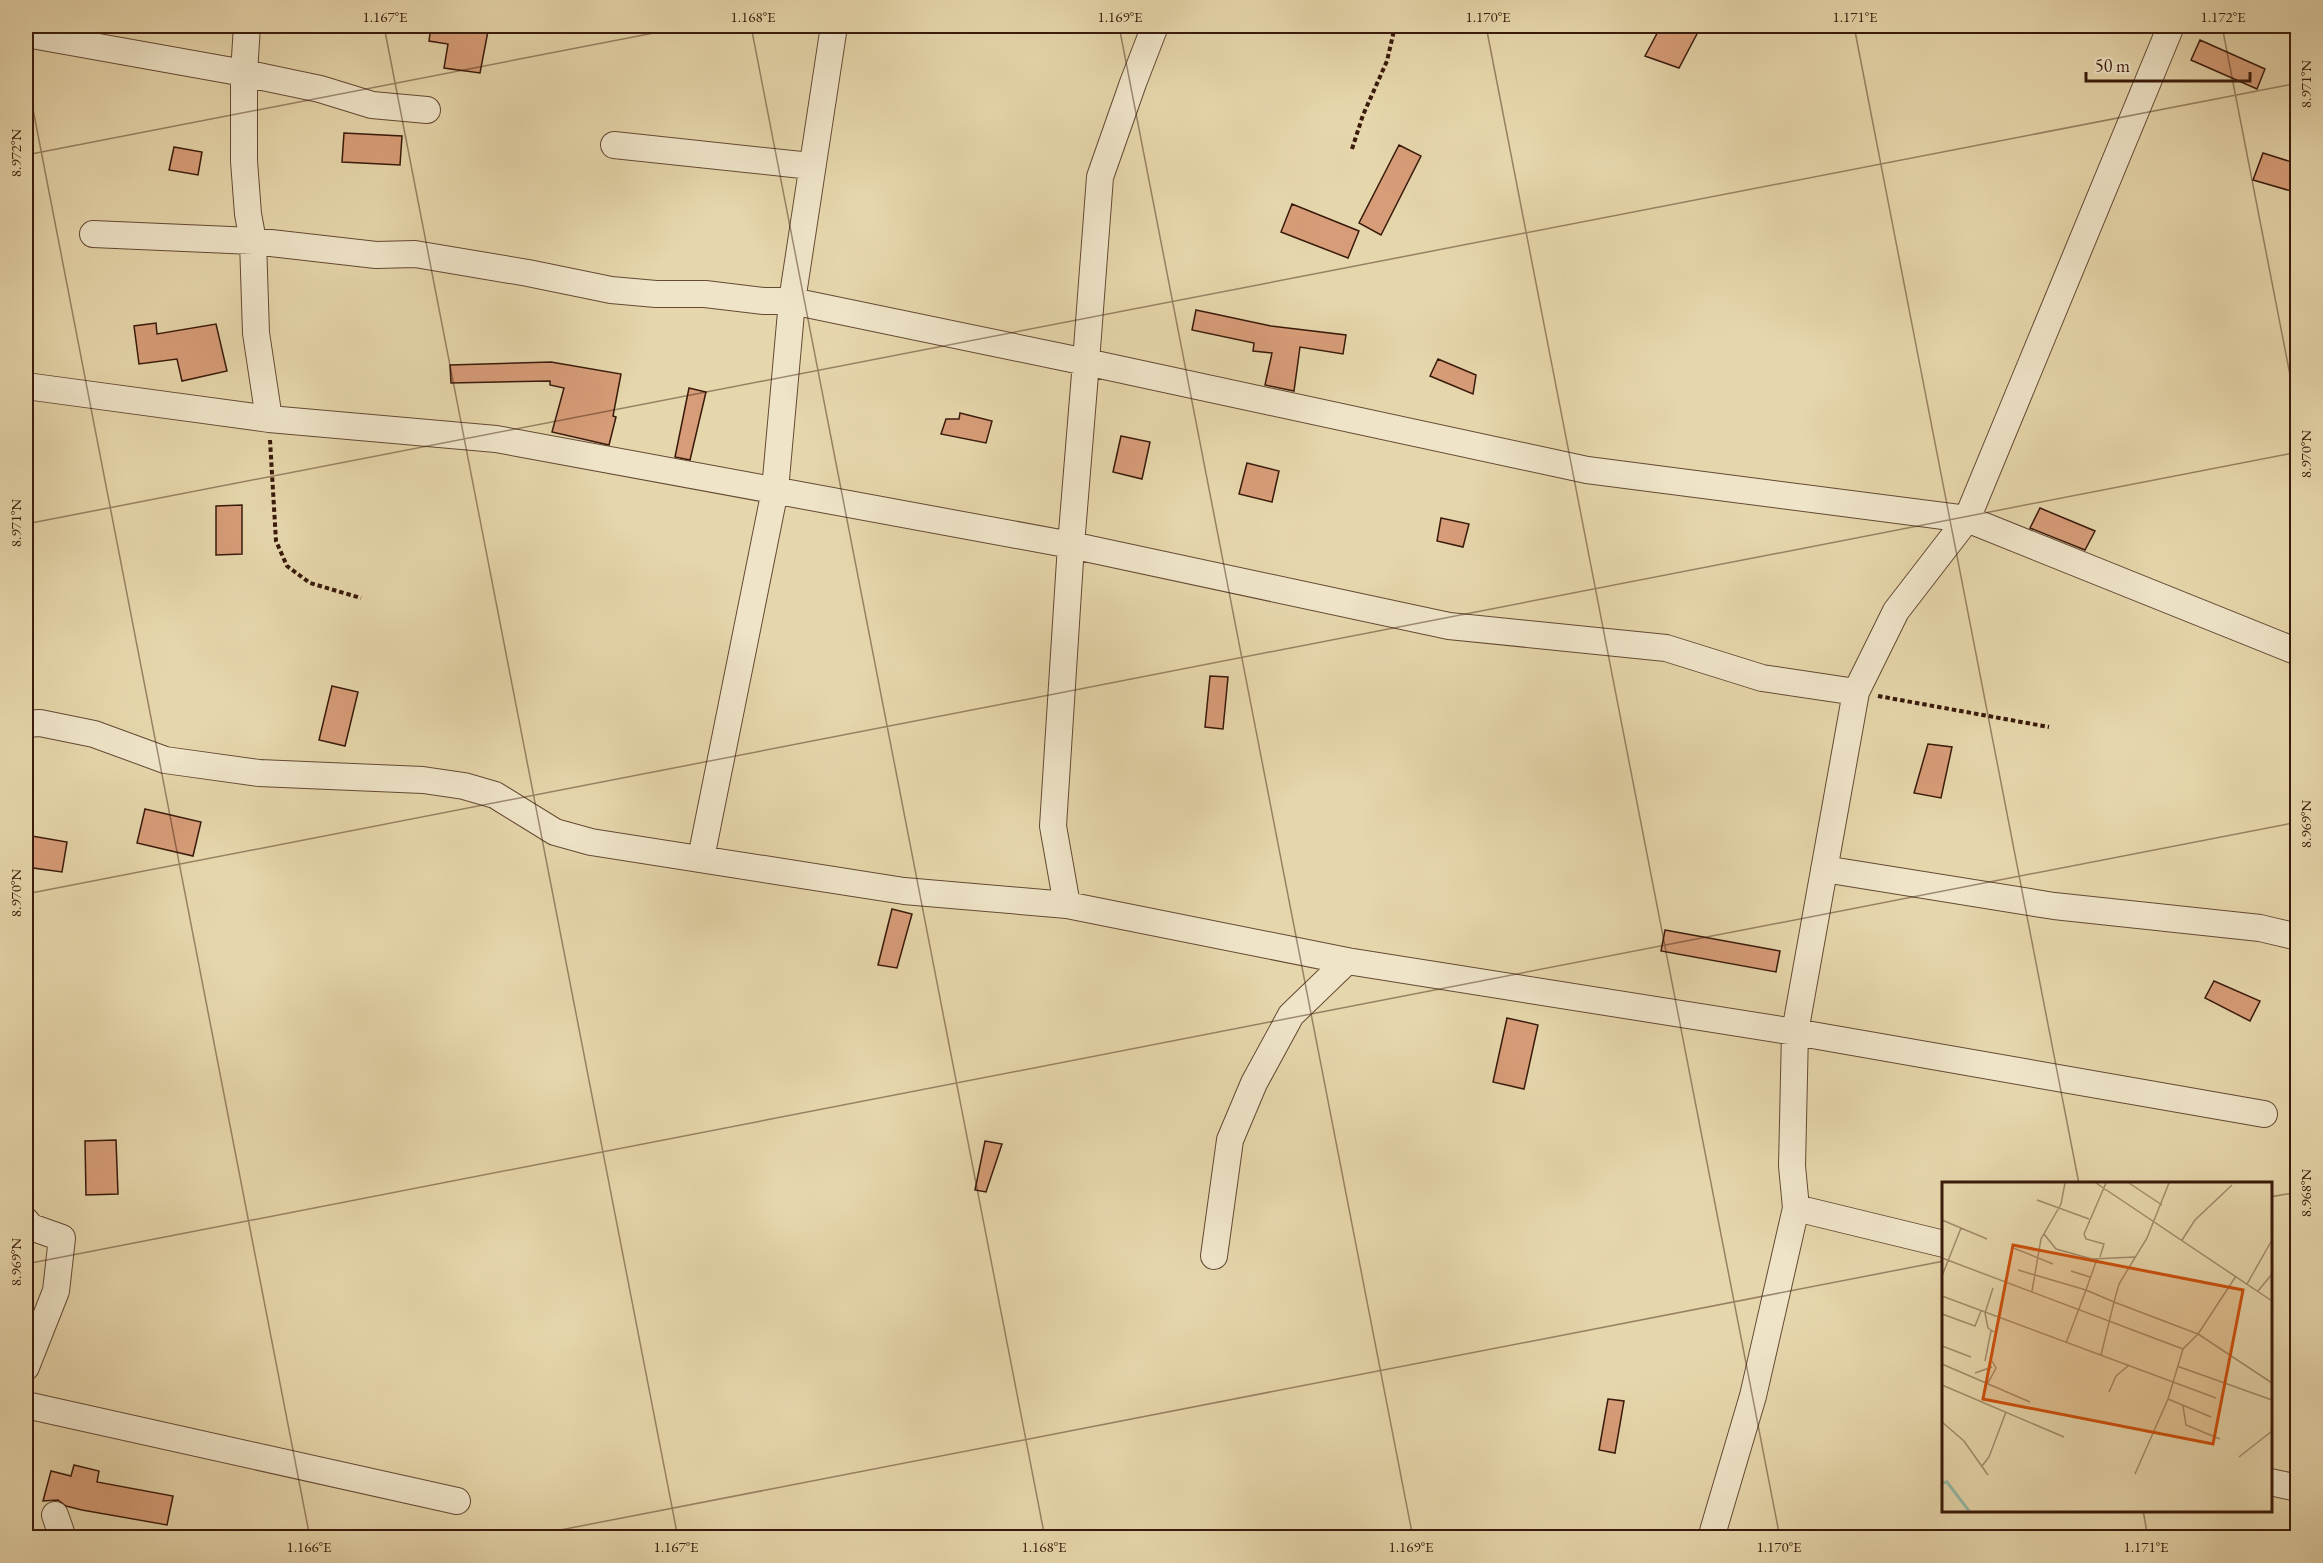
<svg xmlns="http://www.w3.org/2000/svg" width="2323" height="1563" font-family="'EB Garamond',serif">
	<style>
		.building { fill: #d79d78; stroke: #391a0b; stroke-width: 1.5 }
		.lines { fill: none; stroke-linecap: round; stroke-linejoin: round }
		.minor-casing { stroke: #644933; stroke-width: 28 }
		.path { stroke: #391a0b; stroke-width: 4; stroke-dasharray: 4.5 3; stroke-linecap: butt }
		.minor { stroke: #efe4c8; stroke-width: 26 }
		.ticks { fill: none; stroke: #391a0b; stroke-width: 1.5; stroke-opacity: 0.45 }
		.inset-river { fill: none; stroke: #97b9a6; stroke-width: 3 }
		.inset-road { fill: none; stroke: #a18b6b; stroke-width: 1.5 }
		.view { fill: #ce500c; fill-opacity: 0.15; stroke: #ce500c; stroke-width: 3 }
		.inset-edge { fill: none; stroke: #391a0b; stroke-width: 3 }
		.neatline { fill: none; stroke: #391a0b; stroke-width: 2 }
		.ticks-label { font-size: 15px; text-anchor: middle; fill: #391a0b }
	</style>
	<rect width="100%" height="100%" fill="#e6d6ab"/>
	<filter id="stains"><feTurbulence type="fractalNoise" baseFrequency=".00333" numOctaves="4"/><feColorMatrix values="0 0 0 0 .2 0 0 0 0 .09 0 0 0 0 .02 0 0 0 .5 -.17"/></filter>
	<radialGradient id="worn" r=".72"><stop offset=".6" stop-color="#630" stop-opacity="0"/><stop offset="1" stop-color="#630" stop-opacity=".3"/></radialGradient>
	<!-- building -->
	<path class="building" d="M431 26H489L480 73 444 68 448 44 429 41Z
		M1661 26H1683L1698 32 1679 68 1645 56Z
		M2200 40 2265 69 2257 89 2191 60Z
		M344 133 402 136 400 165 342 162Z
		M1399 145 1421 156 1381 235 1359 223Z
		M174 147 202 152 198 175 169 170Z
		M2263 153 2298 164V193L2253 180Z
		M1292 204 1359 231 1348 258 1281 232Z
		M1196 310 1271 326 1346 335 1343 354 1300 347 1294 391 1265 385 1272 353 1253 351 1254 343 1192 330Z
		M156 323 157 334 216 324 227 371 182 381 177 359 139 364 134 326Z
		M1438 359 1476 375 1473 394 1430 376Z
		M551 362 621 374 613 416 616 417 609 445 552 432 564 388 550 385V381L451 383 450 365Z
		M689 388 706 392 690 460 675 457Z
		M960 413 992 421 986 443 941 434 946 419H959Z
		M1121 436 1150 442 1142 479 1113 472Z
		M1247 463 1279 471 1272 502 1239 494Z
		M242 505V554L216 555V506Z
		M2040 508 2095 531 2085 550 2030 528Z
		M1441 518 1469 524 1463 547 1437 541Z
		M1210 676 1228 677 1223 729 1205 727Z
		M332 686 358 692 345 746 319 740Z
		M1928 744 1952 747 1941 798 1914 793Z
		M145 809 201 822 193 856 137 843Z
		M26 835 67 842 62 872 26 867Z
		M892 909 912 914 897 968 878 965Z
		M1665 930 1780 951 1776 972 1661 951Z
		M2214 981 2260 1001 2250 1021 2205 998Z
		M1507 1018 1538 1025 1524 1089 1493 1082Z
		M116 1140 118 1194 86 1195 85 1141Z
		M985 1141 1002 1144 986 1192 975 1190Z
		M1608 1399 1624 1401 1615 1453 1599 1450Z
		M74 1465 99 1471 97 1482 173 1496 167 1525 82 1510 66 1506 58 1500 43 1501 51 1471 71 1476Z"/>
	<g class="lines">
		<defs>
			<path id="minor" d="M247 26 244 73V161L248 214 253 241 256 333 269 419
				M834 26 792 301 1086 362 1071 545 1053 826 1067 905
				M1155 26 1133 83 1100 177 1086 362 1587 470 1967 519 1896 611 1856 692 1795 1032 1792 1166 1796 1208 1753 1396 1711 1538
				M2171 26 1967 519 2298 652
				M26 34 244 73 320 89 372 105 427 110
				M614 145 811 166
				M93 234 253 241 376 255 415 254 528 273 611 290 656 294H705L764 301H792L775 490 701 858
				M26 386 269 419 496 439 1071 545 1449 626 1666 648 1762 678 1856 692
				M26 724 40 723 94 734 165 760 259 773 423 780 464 786 495 795 555 832 591 842 904 891 1067 905 1347 961 1795 1032 2264 1114
				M1824 869 2054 906 2260 928 2298 937
				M1796 1208 1944 1244
				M26 1221 31 1227 62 1238 56 1291 26 1367
				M1214 1256 1230 1140 1254 1083 1291 1015 1347 961
				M26 1405 457 1501
				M2270 1482 2298 1488
				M55 1515 63 1538"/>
		</defs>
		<!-- minor casing -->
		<use href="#minor" class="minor-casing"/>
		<!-- path -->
		<path class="path" d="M1352 149 1363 115 1387 61 1395 26
			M270 440 276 541 287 566 310 583 361 598
			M1878 696 2049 727"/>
		<!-- minor -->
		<use href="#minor" class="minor"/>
	</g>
	<!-- ticks -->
	<path class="ticks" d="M384 26 678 1538M751 26 1045 1538M1119 26 1413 1538M1486 26 1780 1538M1854 26 2079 1184M2222 26 2298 416M26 73 310 1538M26 155 690 26M26 524 2298 83M26 894 2298 452M2270 1197 2298 1192M26 1264 2298 822M2143 1510 2148 1538M519 1538 1944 1261"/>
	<!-- overview -->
	<g transform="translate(1942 1182)">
		<rect width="330" height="330" fill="#e6d6ab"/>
		<path class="inset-river" d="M0 301 5 300 27 329"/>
		<path class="inset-road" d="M154 1 330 119M187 1 220 23M95 18 147 37M0 38 45 57M102 52 114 67 150 77 193 75M240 58 253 38 290 3M69 65 111 82M158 75 162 62 144 57 142 52 164 1M0 76 241 167M155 77 144 108 172 120 159 173M76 88 144 108 124 161M129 89 148 95M0 94 19 46M294 94 256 152 330 201M305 102 330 58M51 106 43 131 46 146 52 150M90 109 99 57 119 22 123 1M316 109 330 92M0 114 274 216M0 132 33 144 39 129M0 164 29 175M43 179 49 149M0 182 88 220M235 184 330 218M33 191 50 185M46 201 54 186 50 179M0 203 122 255M167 210 174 194 186 184M226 217 269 235M241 224 244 243 278 257M0 240 22 259 46 293M297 275 330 249M40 284 47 275 64 230M193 292 226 217 241 167 256 152 172 120 177 102 205 56 227 1"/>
		<path class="view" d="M71 63 301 108 271 262 41 217Z"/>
		<rect width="330" height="330" class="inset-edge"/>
	</g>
	<!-- margin -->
	<rect width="2323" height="1563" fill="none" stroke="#e6d6ab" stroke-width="66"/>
	<!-- scale -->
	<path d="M2086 72v9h164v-9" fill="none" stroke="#391a0b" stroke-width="3"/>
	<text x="2095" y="72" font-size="18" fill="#391a0b" stroke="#efe4c8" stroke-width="4.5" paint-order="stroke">50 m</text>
	<rect x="33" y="33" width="2257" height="1497" class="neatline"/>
	<g class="ticks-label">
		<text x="385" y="22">1.167°E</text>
		<text x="753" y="22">1.168°E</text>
		<text x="1120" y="22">1.169°E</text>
		<text x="1488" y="22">1.170°E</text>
		<text x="1855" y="22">1.171°E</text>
		<text x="2223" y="22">1.172°E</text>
		<text transform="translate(2306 84) rotate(-90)" y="5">8.971°N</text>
		<text transform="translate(16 153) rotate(-90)" y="5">8.972°N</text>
		<text transform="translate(2306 454) rotate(-90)" y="5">8.970°N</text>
		<text transform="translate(16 523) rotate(-90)" y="5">8.971°N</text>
		<text transform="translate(2306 824) rotate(-90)" y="5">8.969°N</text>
		<text transform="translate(16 893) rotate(-90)" y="5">8.970°N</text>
		<text transform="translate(2306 1193) rotate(-90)" y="5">8.968°N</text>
		<text transform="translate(16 1262) rotate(-90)" y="5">8.969°N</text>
		<text x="309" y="1552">1.166°E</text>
		<text x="676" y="1552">1.167°E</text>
		<text x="1044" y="1552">1.168°E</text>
		<text x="1411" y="1552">1.169°E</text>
		<text x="1779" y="1552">1.170°E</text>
		<text x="2146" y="1552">1.171°E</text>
	</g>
	<rect width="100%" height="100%" filter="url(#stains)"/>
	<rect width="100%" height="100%" fill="url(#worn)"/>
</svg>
